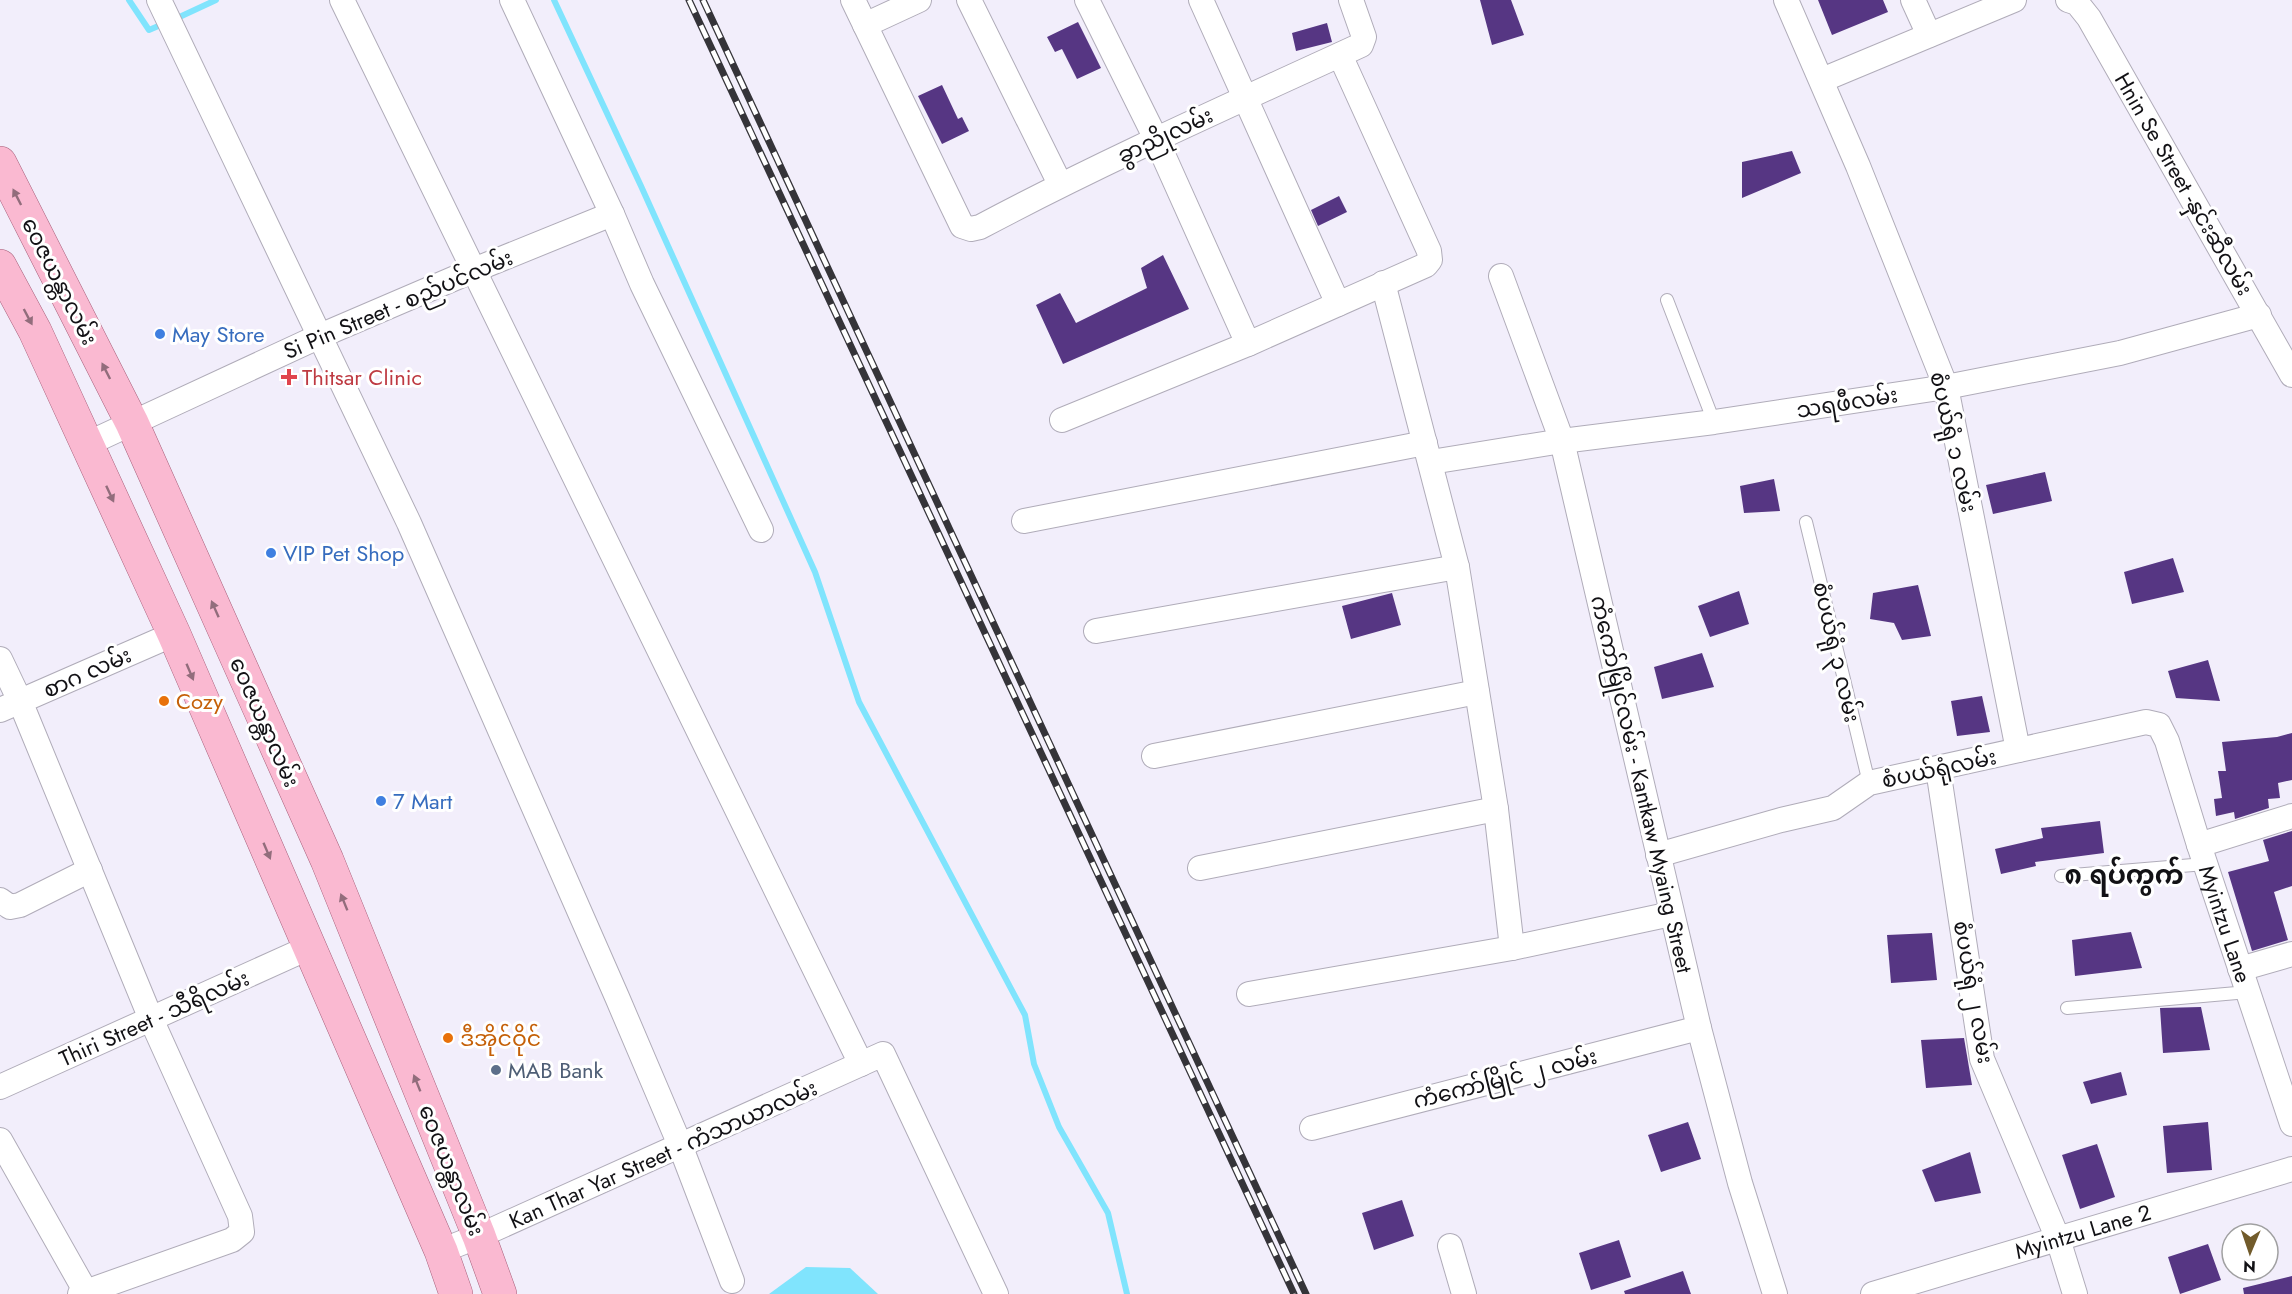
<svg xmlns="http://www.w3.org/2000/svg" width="2292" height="1294" font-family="Jost,'Noto Sans Myanmar',sans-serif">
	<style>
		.water { fill: #80e4fd }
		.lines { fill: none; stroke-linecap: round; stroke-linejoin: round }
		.stream { stroke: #80e4fd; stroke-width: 6 }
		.building { fill: #563683 }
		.lane-casing { stroke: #b0acb9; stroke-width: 14 }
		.street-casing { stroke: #b0acb9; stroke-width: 26 }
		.primary-casing { stroke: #a7607b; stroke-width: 34 }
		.lane { stroke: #fff; stroke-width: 12 }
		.street { stroke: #fff; stroke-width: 24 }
		.primary { stroke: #fab9d1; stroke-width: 33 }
		.rail-casing { stroke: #353439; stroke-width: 7 }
		.rail { stroke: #fff; stroke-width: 4.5; stroke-dasharray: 14; stroke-linecap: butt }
		.oneway { fill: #926d7c }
		.shop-dot { fill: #3f7fe0; stroke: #fff; stroke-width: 2 }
		.health-dot { fill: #e0444e; stroke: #fff; stroke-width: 2 }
		.food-dot { fill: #e8710a; stroke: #fff; stroke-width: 2 }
		.service-dot { fill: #5c6f8a; stroke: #fff; stroke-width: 2 }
		.labels { text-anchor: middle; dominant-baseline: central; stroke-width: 6; stroke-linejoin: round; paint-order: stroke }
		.street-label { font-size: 22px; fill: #121115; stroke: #fff }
		.shop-label { font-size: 22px; fill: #366cbe; stroke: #fff; text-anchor: start }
		.health-label { font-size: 22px; fill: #be3a42; stroke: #fff; text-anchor: start }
		.food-label { font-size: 22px; fill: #c56008; stroke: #fff; text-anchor: start }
		.service-label { font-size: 22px; fill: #4e5e75; stroke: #fff; text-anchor: start }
		.quarter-label { font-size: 26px; font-weight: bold; fill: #121115; stroke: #fff }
	</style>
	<rect width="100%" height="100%" fill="#f2eefb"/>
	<!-- water -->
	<path class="water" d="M806 1267 850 1268 878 1294H769Z"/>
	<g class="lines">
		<!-- stream -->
		<path class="stream" d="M129 0 149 30 163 24
			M554 0 641 186 815 572 859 702 1025 1015 1034 1064 1059 1127 1108 1213 1127 1294
			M173 20 216 0"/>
	</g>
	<!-- building -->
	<path class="building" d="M1480 0H1511L1524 35 1492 45Z
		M1818 0H1883L1888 12 1832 35Z
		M1078 22 1101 68 1077 79 1062 49 1055 52 1047 37Z
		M1327 23 1332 42 1296 51 1292 33Z
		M942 85 958 119 962 117 969 131 942 144 918 96Z
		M1792 151 1801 173 1742 198V162Z
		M1339 196 1347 212 1318 226 1311 210Z
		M1163 255 1189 309 1063 364 1036 305 1060 293 1076 323 1147 288 1141 268Z
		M2045 472 2052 501 1993 514 1986 485Z
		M1774 479 1780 511 1744 513 1740 486Z
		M2173 558 2184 592 2132 604 2124 572Z
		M1918 585 1931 636 1902 640 1894 623 1870 619 1873 593Z
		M1739 591 1749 624 1710 637 1698 606Z
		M1392 593 1401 625 1351 639 1342 606Z
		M1702 653 1714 687 1662 699 1654 667Z
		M2208 660 2220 701 2176 698 2168 671Z
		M1982 696 1990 732 1957 736 1951 701Z
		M2292 733V780L2278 783 2280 798 2268 799 2269 808 2235 819 2234 812 2216 816 2214 799 2222 798 2218 771H2226L2222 742 2277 737Z
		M2100 821 2104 853 2035 862 2036 866 2001 874 1995 849 2043 838 2041 828Z
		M2292 831V886L2274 892 2288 940 2252 951 2228 872 2269 861 2263 840Z
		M2131 932 2142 968 2075 976 2072 940Z
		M1932 933 1937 980 1891 983 1887 935Z
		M2201 1007 2210 1050 2163 1053 2160 1008Z
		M1964 1038 1972 1085 1926 1088 1921 1040Z
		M2121 1072 2127 1095 2091 1104 2083 1082Z
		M1688 1122 1701 1159 1661 1172 1648 1135Z
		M2208 1122 2212 1170 2167 1173 2163 1126Z
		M2097 1144 2115 1197 2080 1209 2062 1155Z
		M1970 1152 1981 1193 1935 1202 1922 1170Z
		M1402 1200 1414 1236 1374 1250 1362 1213Z
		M1619 1240 1631 1277 1591 1290 1579 1253Z
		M2208 1244 2221 1280 2180 1294 2168 1257Z
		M1683 1271 1691 1294H1625L1624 1291Z
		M2292 1276V1294H2244L2243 1288Z"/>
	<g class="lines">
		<defs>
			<path id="lane" d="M1667 300 1714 422
				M1806 522 1869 783
				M2061 876 2205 864
				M2067 1008 2248 992"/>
			<g id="street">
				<path d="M159 0 409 523 617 997 680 1145 732 1281"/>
				<path d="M342 0 861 1064"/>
				<path d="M512 0 612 214 642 284 761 530"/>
				<path d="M853 0 962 226 971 229 980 227C1104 161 1233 104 1361 45L1364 37 1351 0"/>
				<path d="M969 0 1060 184"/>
				<path d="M1087 0 1156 139 1248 344"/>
				<path d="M1201 0 1338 304"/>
				<path d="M1786 0 1858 166 1946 387 2018 750"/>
				<path d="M1913 0 1929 35"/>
				<path d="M2068 0 2077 3 2089 18 2292 375"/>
				<path d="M865 25 919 0"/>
				<path d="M1822 80 2014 0"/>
				<path d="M1501 276 1562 441 1699 1028 1740 1183 1775 1294"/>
				<path d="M1383 283 1457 567 1496 809 1512 948"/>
				<path d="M1062 420 1248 344 1426 265 1430 260 1429 251 1340 55"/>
				<path d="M87 444 320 336 474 270 612 214"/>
				<path d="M1431 462 1562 441 1714 422 1946 387 2120 353 2259 315"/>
				<path d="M1024 521 1425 443"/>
				<path d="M1096 631 1457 567"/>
				<path d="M0 659 20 701 151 1019 240 1216 242 1232 232 1240 80 1294"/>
				<path d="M0 710 174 634"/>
				<path d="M1154 756 1477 692"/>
				<path d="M1938 769 1982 1059 2058 1239 2075 1294"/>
				<path d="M2199 845 2292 816"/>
				<path id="s1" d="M1658 855 1781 820 1833 808 1869 783 2146 722 2159 725 2167 741 2199 845 2292 1124"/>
				<path d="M1200 868 1496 809"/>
				<path d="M0 900 10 907 20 905 90 870"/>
				<path d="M2240 969 2292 954"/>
				<path d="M1249 994 1512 948 1671 914"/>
				<path d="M0 1087 308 948"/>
				<path d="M1312 1128 1699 1028"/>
				<path d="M0 1140 87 1294"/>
				<path d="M1450 1246 1464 1294"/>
				<path d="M441 1251 479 1236 883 1054 996 1294"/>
				<path id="s2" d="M1873 1294 2292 1169"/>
			</g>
			<path id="primary" d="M0 163 132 423 327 860 479 1236 500 1294
				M0 266 35 331 174 634 441 1251 456 1294"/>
		</defs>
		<!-- lane casing -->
		<use href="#lane" class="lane-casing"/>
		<!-- street casing -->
		<use href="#street" class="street-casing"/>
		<!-- primary casing -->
		<use href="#primary" class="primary-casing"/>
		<!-- lane -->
		<use href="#lane" class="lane"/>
		<!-- street -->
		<use href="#street" class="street"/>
		<!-- primary -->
		<use href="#primary" class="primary"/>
		<defs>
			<path id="rail" d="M689 0 1294 1294
				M703 0 1306 1294"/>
		</defs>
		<!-- rail casing -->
		<use href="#rail" class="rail-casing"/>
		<!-- rail -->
		<use href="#rail" class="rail"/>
	</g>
	<!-- one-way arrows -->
	<defs><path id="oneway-solid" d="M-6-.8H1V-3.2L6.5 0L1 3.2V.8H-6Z" transform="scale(1.5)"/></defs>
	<g class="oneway">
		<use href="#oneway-solid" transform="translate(17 197) rotate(-117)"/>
		<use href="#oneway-solid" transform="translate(28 317) rotate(62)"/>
		<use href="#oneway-solid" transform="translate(106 371) rotate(-117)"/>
		<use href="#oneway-solid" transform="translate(110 494) rotate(65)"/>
		<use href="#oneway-solid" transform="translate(215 609) rotate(-114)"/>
		<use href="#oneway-solid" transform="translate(190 672) rotate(67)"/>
		<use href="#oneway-solid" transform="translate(267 851) rotate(67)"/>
		<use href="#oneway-solid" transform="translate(344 902) rotate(-112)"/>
		<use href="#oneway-solid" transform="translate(417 1083) rotate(-112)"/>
	</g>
	<!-- markers -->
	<g class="shop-dot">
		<circle cx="160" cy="334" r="6"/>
		<circle cx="271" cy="553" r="6"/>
		<circle cx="381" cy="801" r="6"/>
	</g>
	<path class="health-dot" d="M286 368h6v6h6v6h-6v6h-6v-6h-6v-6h6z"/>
	<g class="food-dot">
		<circle cx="164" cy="701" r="6"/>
		<circle cx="448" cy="1038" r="6"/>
	</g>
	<circle class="service-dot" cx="496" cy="1070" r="6"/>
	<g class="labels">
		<!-- street labels -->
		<g class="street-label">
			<text transform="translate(1165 135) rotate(-25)">ခွာညိုလမ်း</text>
			<text transform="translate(2184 184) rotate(60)">Hnin Se Street -နှင်းဆီလမ်း</text>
			<text transform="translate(60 281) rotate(63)">ဝေဇယန္တာလမ်း</text>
			<text transform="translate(398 304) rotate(-23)">Si Pin Street - စည်ပင်လမ်း</text>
			<text transform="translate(1847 402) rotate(-9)">သရဖီလမ်း</text>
			<text transform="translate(1954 442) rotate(77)">စံပယ်ရုံ ၁ လမ်း</text>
			<text transform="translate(1837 652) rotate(77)">စံပယ်ရုံ ၃ လမ်း</text>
			<text transform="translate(87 672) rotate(-24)">စာဂ လမ်း</text>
			<text transform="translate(265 722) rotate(66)">ဝေဇယန္တာလမ်း</text>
			<text transform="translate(1939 768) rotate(-12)">စံပယ်ရုံလမ်း</text>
			<text transform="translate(1642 784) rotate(77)">ကံကော်မြိုင်လမ်း - Kantkaw Myaing Street</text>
			<text stroke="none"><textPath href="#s1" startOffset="732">Myintzu Lane</textPath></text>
			<text transform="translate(1974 992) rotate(80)">စံပယ်ရုံ ၂ လမ်း</text>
			<text transform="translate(154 1018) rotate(-24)">Thiri Street - သီရိလမ်း</text>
			<text transform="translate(1505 1078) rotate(-14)">ကံကော်မြိုင် ၂ လမ်း</text>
			<text transform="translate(663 1154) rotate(-24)">Kan Thar Yar Street - ကံသာယာလမ်း</text>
			<text transform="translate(452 1170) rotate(68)">ဝေဇယန္တာလမ်း</text>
			<text stroke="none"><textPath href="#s2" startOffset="219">Myintzu Lane 2</textPath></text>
		</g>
		<!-- shop labels -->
		<g class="shop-label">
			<text x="172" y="334">May Store</text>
			<text x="283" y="553">VIP Pet Shop</text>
			<text x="393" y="801">7 Mart</text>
		</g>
		<!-- health labels -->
		<g class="health-label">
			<text x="302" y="377">Thitsar Clinic</text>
		</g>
		<!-- food labels -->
		<g class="food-label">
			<text x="176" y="701">Cozy</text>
			<text x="460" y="1038">ဒီအိုင်ဝိုင်</text>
		</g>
		<!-- service labels -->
		<g class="service-label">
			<text x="508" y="1070">MAB Bank</text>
		</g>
		<!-- quarter labels -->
		<g class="quarter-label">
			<text x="2124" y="875">၈ ရပ်ကွက်</text>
		</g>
	</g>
	<!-- north arrow -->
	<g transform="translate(2250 1252) rotate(182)"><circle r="28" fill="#ffffff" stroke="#a0a0a1" stroke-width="1.5"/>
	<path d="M0-4.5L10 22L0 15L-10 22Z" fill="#715b2b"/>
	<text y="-9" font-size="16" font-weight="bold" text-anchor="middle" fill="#121115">N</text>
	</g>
</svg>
